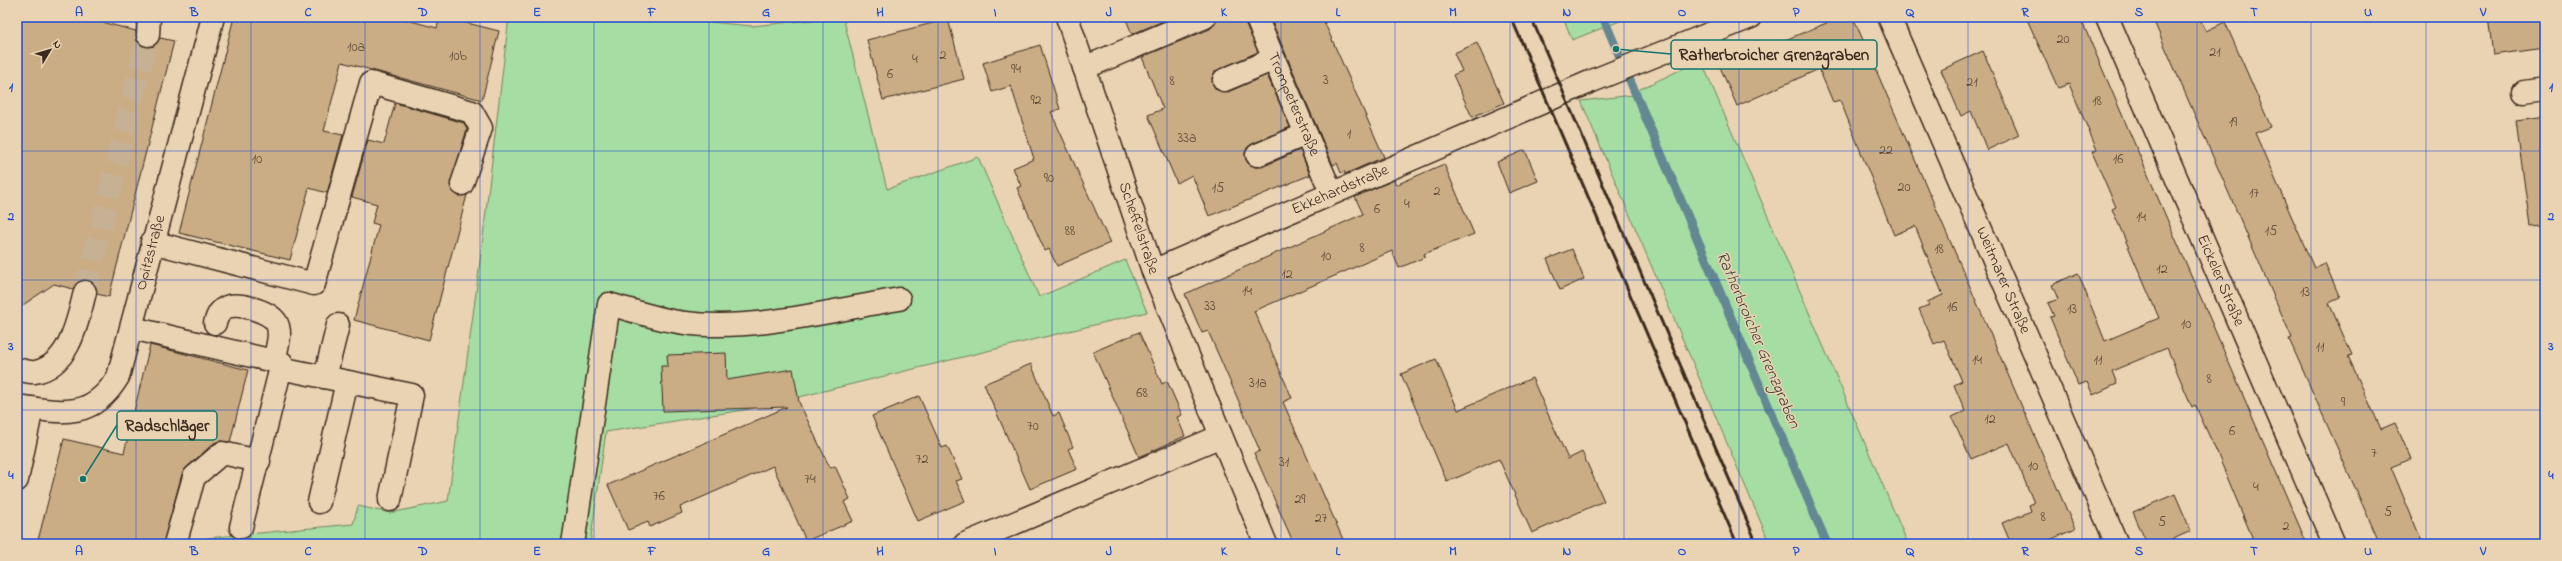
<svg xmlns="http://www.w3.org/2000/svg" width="2562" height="561" font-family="'Indie Flower',sans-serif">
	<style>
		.green { fill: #a5dda2; stroke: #708460 }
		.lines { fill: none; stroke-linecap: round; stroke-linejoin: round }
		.stream { stroke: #648892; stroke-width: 9 }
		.building { fill: #caad85; stroke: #3b2a1e }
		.minor-tunnel { stroke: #c7b195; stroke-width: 22; stroke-dasharray: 22 11; stroke-linecap: butt }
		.minor-casing { stroke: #3b2a1e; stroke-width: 25 }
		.minor { stroke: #ead3b3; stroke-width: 22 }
		.rail { stroke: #3b2a1e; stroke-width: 3 }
		.grid { fill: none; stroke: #1d4ed8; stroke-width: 1; stroke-opacity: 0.55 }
		.labels { text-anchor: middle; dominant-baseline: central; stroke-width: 3; stroke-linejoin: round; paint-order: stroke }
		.number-label { font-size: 14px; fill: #5f4b38 }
		.street-label { font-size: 16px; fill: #3b2a1e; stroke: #ead3b3 }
		.water-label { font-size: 17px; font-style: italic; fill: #45423b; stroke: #ead3b3 }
		.leader { fill: none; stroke: #0f766e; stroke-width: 1.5 }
		.callout-dot { fill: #0f766e; stroke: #ead3b3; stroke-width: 1.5 }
		.callout { fill: #ead3b3; stroke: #0f766e; stroke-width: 1.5 }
		.callout-label { font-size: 17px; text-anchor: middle; font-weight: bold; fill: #3b2a1e }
		.neatline { fill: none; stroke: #1d4ed8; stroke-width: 1.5 }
		.grid-label { font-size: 13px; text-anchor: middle; font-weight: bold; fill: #1d4ed8 }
	</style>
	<rect width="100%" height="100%" fill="#ead3b3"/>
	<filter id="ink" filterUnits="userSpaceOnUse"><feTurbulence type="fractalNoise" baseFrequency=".025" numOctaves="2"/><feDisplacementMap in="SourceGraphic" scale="8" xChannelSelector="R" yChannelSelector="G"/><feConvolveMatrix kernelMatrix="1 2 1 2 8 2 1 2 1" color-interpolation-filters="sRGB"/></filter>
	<g filter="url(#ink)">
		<!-- green -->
		<path class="green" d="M509 17H657L752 26 843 17 887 189 978 157 1039 297 1125 260 1147 312 750 409 606 432 590 544H206L207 538 353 524 358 506 390 513 448 501 479 270Z
			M1563 17H1630L1572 40Z
			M1701 60 1908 544H1830L1638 90Z
			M1633 95 1824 544H1770L1581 101Z"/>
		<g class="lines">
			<!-- stream -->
			<path class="stream" d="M1603 17 1827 544"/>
		</g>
		<!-- building -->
		<path class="building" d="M17 17H82L136 31 137 41 147 47 154 46 160 38 174 41 109 297 97 294 93 283 82 280 73 289 54 284 17 309Z
			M234 17H396L437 28 440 17H443L499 31 482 100 342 62 324 131 343 135 327 193 309 188 290 260 179 233Z
			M1125 17H1173L1132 34Z
			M1217 17H1244L1258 52 1219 69 1212 78 1213 85 1217 90 1228 92 1267 75 1290 127 1252 144 1245 153 1246 160 1255 167H1262L1300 150 1310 175 1209 216 1192 175 1177 183 1148 115 1163 109 1142 57 1210 29 1215 24Z
			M1270 17H1322L1384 157 1345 174 1344 171 1341 173 1337 163 1333 165Z
			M1841 17H1853L2075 529 2040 544H2011L2002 523 2031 511 2029 505 2034 503 2009 443 1971 459 1952 417 1965 411 1954 385 1962 381 1944 340 1934 344 1919 309 1929 305 1927 302 1943 295 1915 226 1894 235 1840 100 1833 102 1819 69 1737 106 1720 67Z
			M2026 17H2080L2307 544H2255L2218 455 2195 405 2192 407 2167 348 2112 371 2117 384 2093 395 2087 382 2078 385 2050 317 2054 316 2048 303 2058 299 2052 285 2078 273 2105 341 2159 318 2112 209 2116 207 2092 152 2097 150 2069 84 2058 88Z
			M2152 17H2199L2206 31 2225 22 2271 127 2255 133 2314 268 2325 263 2340 298 2329 303 2352 355 2348 356 2381 429 2395 423 2411 459 2391 467 2423 544H2380L2289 339 2292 338Z
			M2488 17H2545V48L2493 55Z
			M948 19 964 79 883 100 867 40Z
			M1477 43 1504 103 1472 117 1453 75 1462 71 1454 53Z
			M1040 45 1060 109 1051 112 1110 243 1057 266 1049 249 1045 251 1017 188 1021 186 1013 168 1034 159 1011 86 992 92 983 63Z
			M1983 51 2019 135 1987 150 1971 111 1961 116 1941 70Z
			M395 103 464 123 467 129 450 186 458 196 467 195 429 340 354 320 379 225 372 223 377 204 352 197 368 140 384 144Z
			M2545 117V225L2530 226 2516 121Z
			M1525 150 1538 181 1509 193 1497 162Z
			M1444 164 1474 234 1424 254 1425 257 1399 268 1392 251 1254 311 1292 398 1283 402 1345 544H1294L1254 453 1260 451 1236 395 1208 331 1202 333 1185 294 1363 214 1355 197 1394 180 1396 185Z
			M1572 249 1584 279 1560 290 1547 259Z
			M1139 332 1162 384 1167 381 1182 415 1177 417 1185 436 1139 457 1093 352Z
			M150 345 248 370 230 442 219 441 214 443 186 468 182 474 163 544H37L64 439 124 453Z
			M726 353 727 380 793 369 799 402 830 468 835 466 850 499 844 502 853 521 806 541 773 466 680 507 682 513 650 527 648 522 628 530 608 485 787 407 663 411 661 366H668L667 355Z
			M1436 359 1458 410 1532 378 1568 459 1582 452 1604 501 1532 533 1499 459 1447 482 1401 374Z
			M1031 364 1053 416 1059 413 1073 447 1068 449 1077 469 1030 489 984 384Z
			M919 396 942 448 947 446 962 479 956 481 965 501 918 521 872 416Z
			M2175 494 2191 531 2162 544H2147L2133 512Z"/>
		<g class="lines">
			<!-- minor-tunnel -->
			<path class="minor-tunnel" d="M85 292 148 35"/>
			<defs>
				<g id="minor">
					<path id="s1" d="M1067 17 1153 271 1266 544"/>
					<path id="s2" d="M1256 17 1331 192"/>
					<path id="s3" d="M1889 17 2117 544"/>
					<path id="s4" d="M2107 17 2334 544"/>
					<path d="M148 35 149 17"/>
					<path d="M1084 68 1205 17"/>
					<path d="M1224 80 1274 59"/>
					<path d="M2524 92 2545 89"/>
					<path d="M1257 155 1306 134"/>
					<path d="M152 242 314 284 371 83 472 112 481 128 462 184"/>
					<path id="s5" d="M1153 271 1592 81 1751 17"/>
					<path d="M215 323C217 317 219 311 225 308 236 301 269 311 276 322 283 333 276 350 274 361"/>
					<path d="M132 328 282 363 241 527"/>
					<path d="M280 368 412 395 390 500"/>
					<path d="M17 369C22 370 30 373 35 372 70 366 78 319 85 292"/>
					<path d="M325 377 338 325"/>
					<path id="s6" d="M17 406C62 413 92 420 118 377L213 17"/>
					<path d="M17 480 32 408"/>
					<path d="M319 502 347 382"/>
					<path d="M175 544 194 477 222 453 259 461"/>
					<path d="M573 544 609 304C634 311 659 320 685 323 750 332 834 310 899 299"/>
					<path d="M965 544 1221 436"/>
				</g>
			</defs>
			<!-- minor casing -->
			<use href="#minor" class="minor-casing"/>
			<!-- minor -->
			<use href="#minor" class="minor"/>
			<!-- rail -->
			<path class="rail" d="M1511 17 1737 544
				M1531 17 1757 544"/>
		</g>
	</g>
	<!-- grid -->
	<path class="grid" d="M136 17V544M251 17V544M365 17V544M480 17V544M594 17V544M709 17V544M823 17V544M938 17V544M1052 17V544M1167 17V544M1281 17V544M1395 17V544M1510 17V544M1624 17V544M1739 17V544M1853 17V544M1968 17V544M2082 17V544M2197 17V544M2311 17V544M2426 17V544M17 151H2545M17 280H2545M17 410H2545"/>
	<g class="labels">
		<!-- number labels -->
		<g class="number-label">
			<text x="2063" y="39">20</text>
			<text x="356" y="47">10a</text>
			<text x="2215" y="52">21</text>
			<text x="943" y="55">2</text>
			<text x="458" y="56">10b</text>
			<text x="915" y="59">4</text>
			<text x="1016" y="69">94</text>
			<text x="890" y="74">6</text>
			<text x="1326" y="80">3</text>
			<text x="1172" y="81">8</text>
			<text x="1972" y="82">21</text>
			<text x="1036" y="100">92</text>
			<text x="2097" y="101">18</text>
			<text x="2233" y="122">19</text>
			<text x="1349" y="134">1</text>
			<text x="1187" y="138">33a</text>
			<text x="1886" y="150">22</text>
			<text x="257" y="159">10</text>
			<text x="2118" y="159">16</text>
			<text x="1049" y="178">90</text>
			<text x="1904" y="187">20</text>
			<text x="1218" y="188">15</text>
			<text x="1437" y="191">2</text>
			<text x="2254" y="193">17</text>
			<text x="1407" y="204">4</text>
			<text x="1377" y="209">6</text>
			<text x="2141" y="217">14</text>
			<text x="1070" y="231">88</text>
			<text x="2271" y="231">15</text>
			<text x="1362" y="248">8</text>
			<text x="1939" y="249">18</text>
			<text x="1326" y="256">10</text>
			<text x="2162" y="269">12</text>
			<text x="1287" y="274">12</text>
			<text x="1247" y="291">14</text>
			<text x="2305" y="292">13</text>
			<text x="1210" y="306">33</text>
			<text x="1952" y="307">16</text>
			<text x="2072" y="309">13</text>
			<text x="2186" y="324">10</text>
			<text x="2320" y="347">11</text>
			<text x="1977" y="360">14</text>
			<text x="2098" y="360">11</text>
			<text x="2209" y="379">8</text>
			<text x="1258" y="383">31a</text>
			<text x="1142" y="393">68</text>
			<text x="2343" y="402">9</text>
			<text x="1990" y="419">12</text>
			<text x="1033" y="426">70</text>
			<text x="2232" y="431">6</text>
			<text x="2374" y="453">7</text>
			<text x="922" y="459">72</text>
			<text x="1284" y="462">31</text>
			<text x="2033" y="466">10</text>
			<text x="810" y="479">74</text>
			<text x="2256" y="487">4</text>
			<text x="659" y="496">76</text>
			<text x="1300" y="499">29</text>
			<text x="2388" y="512">5</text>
			<text x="2043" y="517">8</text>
			<text x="1321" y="518">27</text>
			<text x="2162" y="522">5</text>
			<text x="2286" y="526">2</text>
		</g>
		<!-- street labels -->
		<g class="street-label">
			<text stroke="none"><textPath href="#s2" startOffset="95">Trompeterstraße</textPath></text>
			<text stroke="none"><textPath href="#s5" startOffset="204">Ekkehardstraße</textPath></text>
			<text stroke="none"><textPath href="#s1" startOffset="223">Scheffelstraße</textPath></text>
			<text stroke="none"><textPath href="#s6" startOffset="243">Opitzstraße</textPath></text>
			<text stroke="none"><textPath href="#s4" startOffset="287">Eickeler Straße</textPath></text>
			<text stroke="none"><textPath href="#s3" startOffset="287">Weitmarer Straße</textPath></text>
		</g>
		<!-- water labels -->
		<g class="water-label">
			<text transform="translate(1758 340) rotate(67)">Ratherbroicher Grenzgraben</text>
		</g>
	</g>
	<!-- callouts -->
	<path class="leader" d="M1616 49L1671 54M83 479L117 425"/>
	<g class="callout-dot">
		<circle cx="1616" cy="49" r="4"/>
		<circle cx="83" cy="479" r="4"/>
	</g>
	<g class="callout">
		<rect x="1671" y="40" width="206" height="29" rx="4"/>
		<rect x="117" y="411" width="100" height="29" rx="4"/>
	</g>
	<g class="callout-label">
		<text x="1774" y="60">Ratherbroicher Grenzgraben</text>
		<text x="167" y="431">Radschläger</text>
	</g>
	<!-- margin -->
	<rect width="2562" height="561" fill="none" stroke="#ead3b3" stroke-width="44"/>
	<!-- north arrow -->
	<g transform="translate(50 50) rotate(52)" stroke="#ead3b3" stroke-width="3" paint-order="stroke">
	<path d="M0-3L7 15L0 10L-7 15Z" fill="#3b2a1e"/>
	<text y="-6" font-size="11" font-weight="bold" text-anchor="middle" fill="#3b2a1e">N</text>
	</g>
	<rect x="22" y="22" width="2518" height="517" class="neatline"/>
	<g class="grid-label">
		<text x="79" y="16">A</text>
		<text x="194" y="16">B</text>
		<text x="308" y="16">C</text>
		<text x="423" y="16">D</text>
		<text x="537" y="16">E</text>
		<text x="652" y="16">F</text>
		<text x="766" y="16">G</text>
		<text x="880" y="16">H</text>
		<text x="995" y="16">I</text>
		<text x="1109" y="16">J</text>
		<text x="1224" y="16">K</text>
		<text x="1338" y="16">L</text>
		<text x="1453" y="16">M</text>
		<text x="1567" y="16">N</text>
		<text x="1682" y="16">O</text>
		<text x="1796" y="16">P</text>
		<text x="1910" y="16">Q</text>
		<text x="2025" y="16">R</text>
		<text x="2139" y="16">S</text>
		<text x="2254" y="16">T</text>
		<text x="2368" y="16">U</text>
		<text x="2483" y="16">V</text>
		<text x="11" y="91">1</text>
		<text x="2551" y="91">1</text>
		<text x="11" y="220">2</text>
		<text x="2551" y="220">2</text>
		<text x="11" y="350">3</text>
		<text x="2551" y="350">3</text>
		<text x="11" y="479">4</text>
		<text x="2551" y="479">4</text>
		<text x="79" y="555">A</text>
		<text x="194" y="555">B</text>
		<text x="308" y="555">C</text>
		<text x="423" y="555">D</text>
		<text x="537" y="555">E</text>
		<text x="652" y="555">F</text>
		<text x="766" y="555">G</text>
		<text x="880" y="555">H</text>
		<text x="995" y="555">I</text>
		<text x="1109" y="555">J</text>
		<text x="1224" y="555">K</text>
		<text x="1338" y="555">L</text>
		<text x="1453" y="555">M</text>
		<text x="1567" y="555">N</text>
		<text x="1682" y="555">O</text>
		<text x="1796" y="555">P</text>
		<text x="1910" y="555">Q</text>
		<text x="2025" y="555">R</text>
		<text x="2139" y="555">S</text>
		<text x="2254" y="555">T</text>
		<text x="2368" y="555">U</text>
		<text x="2483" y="555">V</text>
	</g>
</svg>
